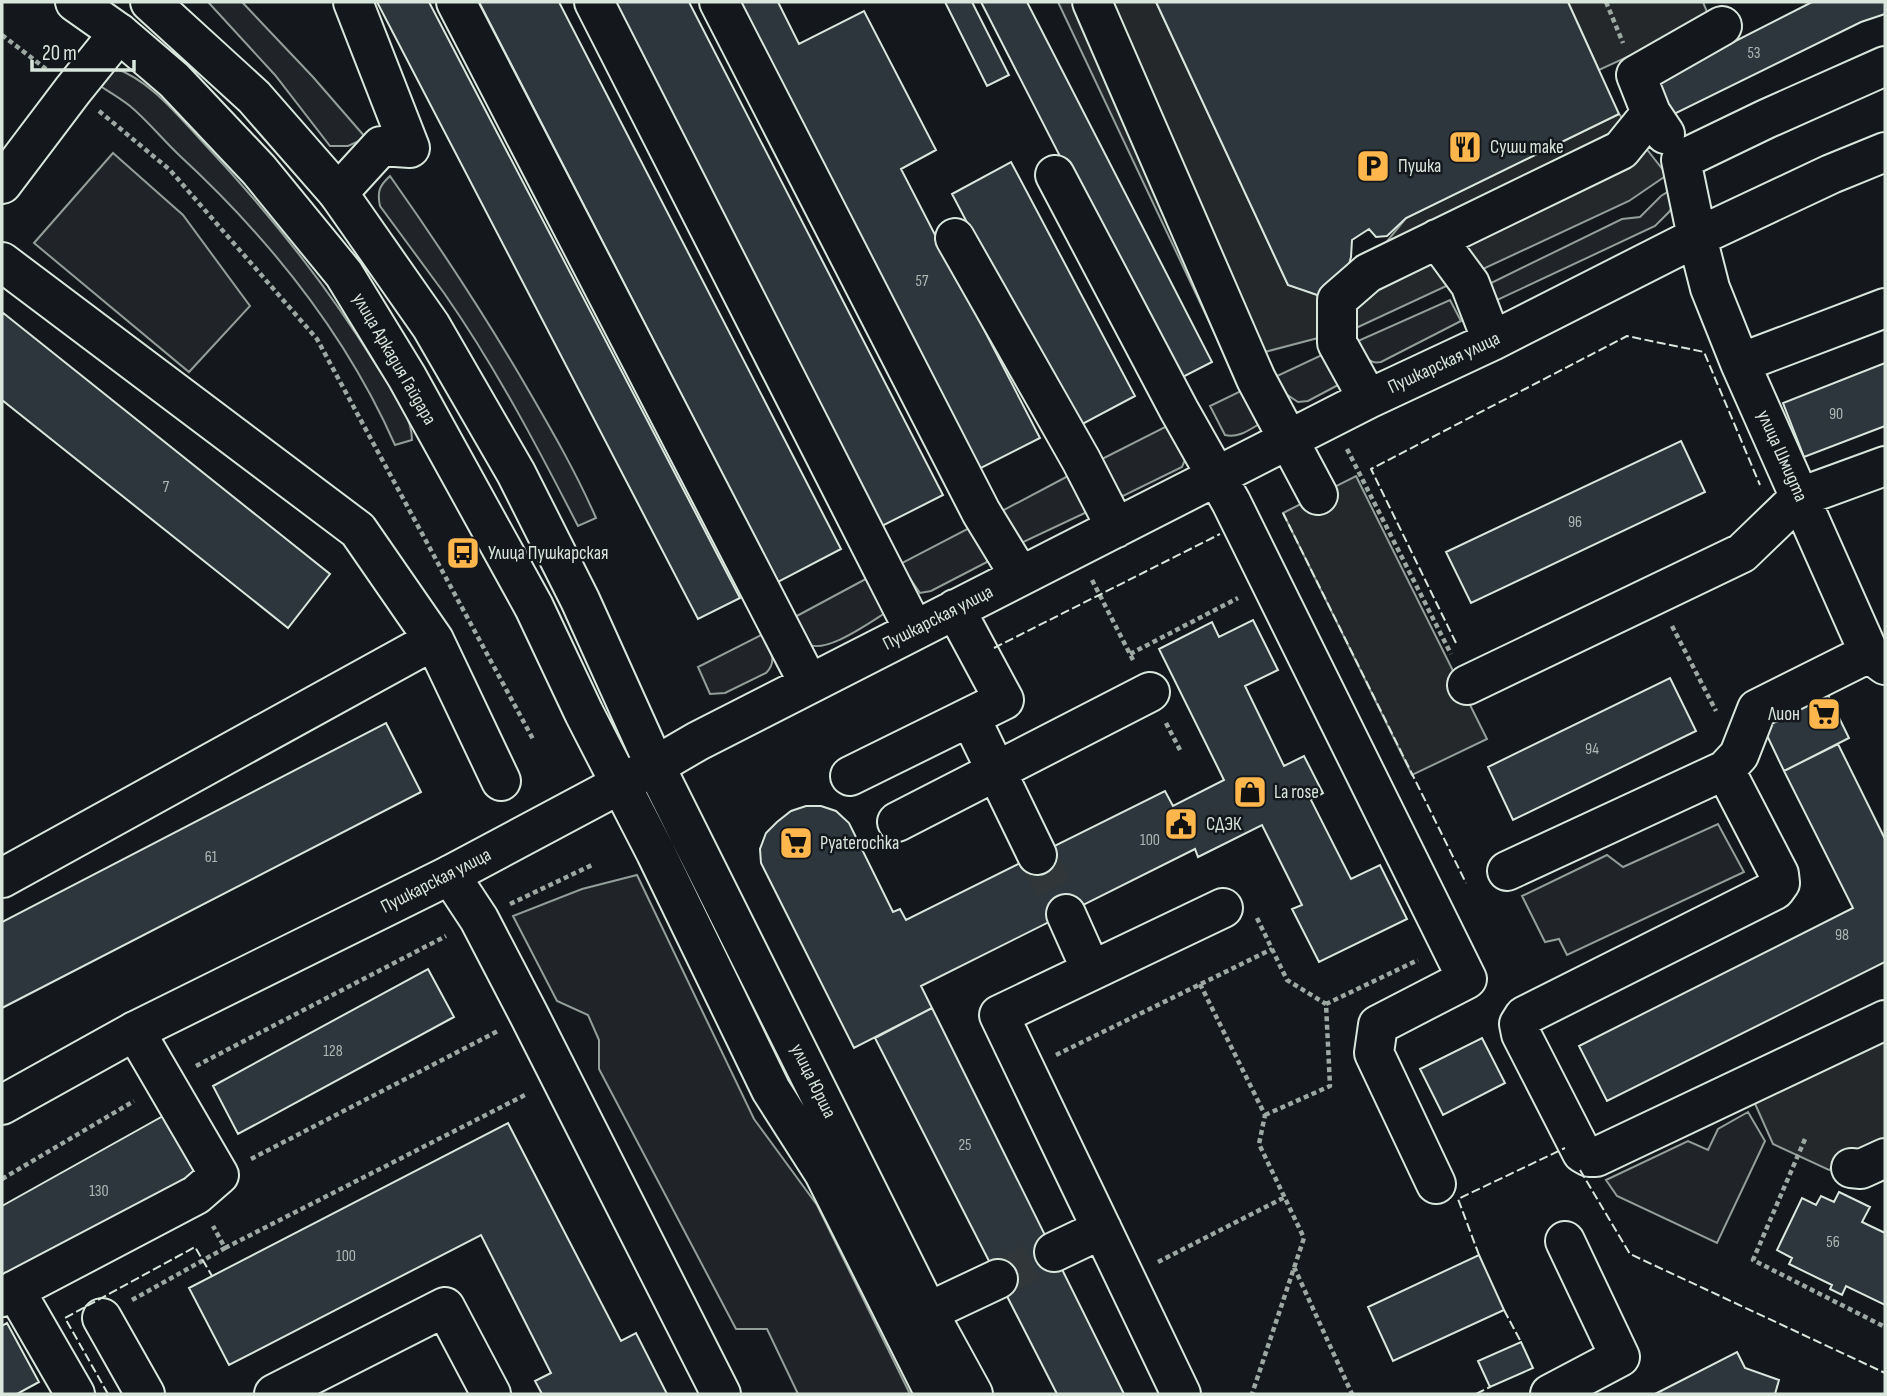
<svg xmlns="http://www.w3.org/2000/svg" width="1887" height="1396" font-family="'Sofia Sans Condensed',sans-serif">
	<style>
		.green { fill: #202428; stroke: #939e99; stroke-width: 2 }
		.parking { fill: #24282b; stroke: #939e99; stroke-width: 2 }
		.building { fill: #2c363c; stroke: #d8e6dc; stroke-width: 2 }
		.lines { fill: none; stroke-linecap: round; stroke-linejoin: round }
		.minor-tunnel { stroke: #313739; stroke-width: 38; stroke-dasharray: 38 19; stroke-linecap: butt }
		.minor-casing { stroke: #d8e6dc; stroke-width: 42 }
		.major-casing { stroke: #d8e6dc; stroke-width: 42 }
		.path { stroke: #9da8a2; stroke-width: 4.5; stroke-dasharray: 5 3.5; stroke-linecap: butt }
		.minor { stroke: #14181c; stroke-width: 38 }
		.major { stroke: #14181c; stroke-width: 38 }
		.fence { stroke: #d8e6dc; stroke-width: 2; stroke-dasharray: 9 3.5; stroke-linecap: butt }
		.labels { text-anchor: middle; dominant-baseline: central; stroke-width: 5; stroke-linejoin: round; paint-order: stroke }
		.number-label { font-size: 16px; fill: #adbab4 }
		.poi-label { font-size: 19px; fill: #d8e6dc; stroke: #14181c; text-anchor: start }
		.street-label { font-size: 19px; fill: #d8e6dc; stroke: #14181c }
	</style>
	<rect width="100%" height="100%" fill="#14181c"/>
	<!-- green -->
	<path class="green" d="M208 2H242L313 77 366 138 348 146H330L275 75Z
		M114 68C148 79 175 112 199 138 266 209 325 282 376 365 390 387 412 414 412 440L395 445C346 334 268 237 179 155 162 139 148 121 130 106 119 97 106 90 94 82Z
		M113 153 183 215 250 306 189 372 34 243Z
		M390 176C438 244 484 314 526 386 551 429 576 472 596 518L578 526C537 446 495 366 444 293 423 264 401 235 380 206 377 192 379 186 390 176Z
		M1674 188 1676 201 1669 212 1655 226 1493 302 1485 286 1622 219 1640 217 1661 196Z
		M1450 300 1461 321 1381 362C1366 365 1364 353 1358 341Z
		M1326 353 1340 384 1308 401 1298 402 1283 392 1277 376Z
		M1245 389 1261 423C1249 430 1239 438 1225 435L1210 406Z
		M1167 426 1185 460 1182 467 1123 496 1114 492 1098 461Z
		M1070 475 1087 512 1017 545 1000 512Z
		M973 526 989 556 987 562 931 591 920 593 900 564Z
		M875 574 890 610C873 620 824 657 806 643 800 637 797 626 793 618Z
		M763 634C769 648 779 660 766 673L725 693 710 694 698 667Z
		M1718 824 1744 872 1567 955 1559 939 1545 942 1522 896 1607 855 1623 867Z
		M637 875 754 1119 817 1205 910 1394H798L767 1329H736L599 1069V1040L588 1015 557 1001 513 916 582 889Z
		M1748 1112 1765 1141 1717 1243 1617 1196 1606 1180 1688 1141 1708 1150 1718 1129Z"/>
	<!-- parking -->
	<path class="parking" d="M1058 2H1156L1288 285 1323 296 1371 261 1406 218 1619 114 1667 175 1629 201 1356 328 1261 353 1223 351Z
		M1568 2H1703L1710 19 1599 70Z
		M1356 476 1487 739 1412 775 1283 513Z
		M1885 1035V1144L1829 1170 1773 1144 1752 1097Z"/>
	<!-- building -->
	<path class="building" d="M377 2H429L740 598 698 619Z
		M479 2H559L841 549 778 582Z
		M610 2H689L943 495 880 527Z
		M735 2H778L799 44 864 11 936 150 901 169 1040 438 977 470Z
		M945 2H972L1009 75 987 86Z
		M981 2H1027L1212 362 1175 381Z
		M1156 2H1568L1619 114 1406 218 1387 236 1376 237 1369 229 1352 240 1351 257 1346 275 1323 297 1288 285Z
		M1812 2H1885V14L1861 22 1664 119 1649 85Z
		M1011 162 1135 396 1075 428 952 194Z
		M2 312 330 574 288 628 2 400Z
		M1885 363V426L1804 457 1783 403Z
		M1681 441 1705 492 1471 603 1446 552Z
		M1253 620 1278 670 1245 686 1284 766 1304 756 1323 793 1311 800 1351 879 1380 865 1407 919 1319 962 1292 909 1302 905 1262 825 1198 857 1195 849 921 986 932 1008 854 1048 761 863 760 849 766 833 777 822 791 811 806 806H821L836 811 849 823 893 912 900 909 906 920 1165 791 1173 806 1224 780 1159 649 1212 622 1219 637Z
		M1670 678 1696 731 1513 820 1488 767Z
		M1826 691 1849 738 1784 771 1761 723Z
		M386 723 421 792 2 1008V922Z
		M1838 744 1885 839V962L1607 1101 1579 1046 1853 908 1784 771Z
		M428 969 454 1017 238 1134 213 1086Z
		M932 1008 1124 1394H1057L875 1038Z
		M1482 1038 1505 1083 1443 1115 1420 1069Z
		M163 1116 197 1176 2 1284V1206Z
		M508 1123 621 1341 636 1333 667 1394H542L535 1381 551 1373 481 1235 229 1365 189 1288Z
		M1839 1192 1870 1207 1862 1222 1885 1233V1305L1846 1286 1842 1295 1830 1289 1832 1285 1789 1264 1792 1258 1777 1250 1802 1198 1816 1205 1821 1196 1834 1202Z
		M1479 1255 1504 1310 1393 1361 1368 1307Z
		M7 1323 39 1382 17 1394H2V1326Z
		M1521 1342 1533 1368 1490 1387 1478 1361Z
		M1737 1352 1745 1368 1779 1380 1775 1394H1655Z"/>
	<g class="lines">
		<!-- minor-tunnel -->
		<path class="minor-tunnel" d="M1037 855 1066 914
			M998 1279 1054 1252"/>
		<defs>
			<path id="minor" d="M456 2 809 684
				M594 2 914 630
				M719 2 981 512 1020 576
				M1092 2 1256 379 1318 495
				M1885 66 1766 119 1681 160 1697 237 1710 288 1740 363 1869 653 1885 665
				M1665 134 1651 113 1636 75 1722 26
				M1055 175 1179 410 1231 502 1467 979 1378 1025 1374 1053 1436 1184
				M2 184 73 90 119 33
				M338 193 381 146 410 148 353 2
				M955 238 1081 460 1116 528
				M1437 239 1470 284 1492 341
				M2 262 358 530 434 640 501 781
				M1740 363 1885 308
				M1368 399 1337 343V300L1368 273 1621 150 1651 113
				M1467 685 1742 553 1800 497 1885 466
				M970 717 1037 855
				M655 766 698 741 1368 399 1492 341 1697 237 1831 174 1885 152
				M1725 770 1779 874 1780 883 1775 890 1524 1016 1519 1024 1521 1034 1582 1153 1589 1157H1596L1885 1020
				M850 776 1004 700 955 609
				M897 822 1150 692
				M1507 871 1725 770 1739 755 1757 709 1869 653
				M450 875 479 919 529 1015 721 1394
				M2 878 434 640
				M1066 914 1091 970
				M1851 1168 1861 1169 1885 1158
				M1054 1252 1102 1229
				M15 1290 75 1394
				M2 1297 196 1195 219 1175 135 1031
				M928 1312 998 1279
				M102 1318 145 1394
				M274 1394 445 1307 491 1394
				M1181 1394 999 1015 1223 908
				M1550 1394 1620 1357 1565 1241"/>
			<path id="major" d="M75 2 119 33 174 80 259 170 344 274 407 377 534 607 584 713 656 853 771 1090 824 1173 935 1394
				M150 2 254 97 338 193 431 326 516 473 580 600 655 766 928 1312 973 1394
				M2 1105 135 1031 450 875 643 772"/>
		</defs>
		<!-- minor casing -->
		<use href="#minor" class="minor-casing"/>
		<!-- major casing -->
		<use href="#major" class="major-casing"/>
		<!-- path -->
		<path class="path" d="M1606 2 1623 43
			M2 35 46 69
			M99 111 170 170 317 339 534 741
			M1347 449 1451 654
			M1092 580 1133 660
			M1672 626 1716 711
			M1130 654 1238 598
			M1166 723 1180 750
			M510 904 592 865
			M1257 918 1287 980 1326 1004
			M1200 984 1265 1115 1259 1144 1304 1238 1252 1394
			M1056 1055 1272 949
			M196 1066 446 936
			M1265 1115 1330 1086 1326 1004 1418 960
			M1805 1139 1753 1260 1885 1327
			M251 1159 498 1031
			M2 1179 134 1101
			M225 1248 525 1095
			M1158 1262 1285 1197
			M1294 1267 1352 1394
			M132 1300 225 1248 213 1226"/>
		<!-- minor -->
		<use href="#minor" class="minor"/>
		<!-- major -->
		<use href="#major" class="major"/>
		<!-- fence -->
		<path class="fence" d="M1283 513 1466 883
			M1456 643 1371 469 1627 336 1704 352 1760 485
			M994 648 1220 534
			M1580 1170 1630 1254 1885 1373
			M1479 1255 1458 1199 1565 1148
			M1504 1310 1521 1342
			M108 1394 65 1318 195 1247 212 1276
			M1476 1394 1490 1387"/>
	</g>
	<!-- icons -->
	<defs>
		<symbol id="restaurant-square" viewBox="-11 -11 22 22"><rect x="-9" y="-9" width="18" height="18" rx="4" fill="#ffb74d" stroke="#14181c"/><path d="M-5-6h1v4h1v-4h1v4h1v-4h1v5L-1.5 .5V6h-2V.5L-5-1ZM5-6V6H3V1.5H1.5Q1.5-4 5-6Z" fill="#111"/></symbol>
		<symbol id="parking-square" viewBox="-11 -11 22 22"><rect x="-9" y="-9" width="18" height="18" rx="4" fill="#ffb74d" stroke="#14181c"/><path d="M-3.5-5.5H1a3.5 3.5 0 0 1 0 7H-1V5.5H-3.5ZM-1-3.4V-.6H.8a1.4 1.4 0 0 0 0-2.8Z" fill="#111"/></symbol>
		<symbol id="bus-square" viewBox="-11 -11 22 22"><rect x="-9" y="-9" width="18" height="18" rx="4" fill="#ffb74d" stroke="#14181c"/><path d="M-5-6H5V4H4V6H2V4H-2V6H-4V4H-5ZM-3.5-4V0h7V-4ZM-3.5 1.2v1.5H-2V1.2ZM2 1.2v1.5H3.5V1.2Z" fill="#111"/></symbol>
		<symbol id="supermarket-square" viewBox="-11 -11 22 22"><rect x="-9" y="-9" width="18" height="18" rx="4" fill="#ffb74d" stroke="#14181c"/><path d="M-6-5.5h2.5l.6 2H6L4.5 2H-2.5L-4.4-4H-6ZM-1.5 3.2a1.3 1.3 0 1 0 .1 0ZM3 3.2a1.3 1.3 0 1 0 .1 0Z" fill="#111"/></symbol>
		<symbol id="shop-square" viewBox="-11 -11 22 22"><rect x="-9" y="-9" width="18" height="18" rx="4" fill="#ffb74d" stroke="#14181c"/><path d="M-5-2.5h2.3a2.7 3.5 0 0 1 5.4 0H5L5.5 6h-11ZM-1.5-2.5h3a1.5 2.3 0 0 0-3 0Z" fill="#111"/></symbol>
		<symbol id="civic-square" viewBox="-11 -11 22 22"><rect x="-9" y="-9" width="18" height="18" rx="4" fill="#ffb74d" stroke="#14181c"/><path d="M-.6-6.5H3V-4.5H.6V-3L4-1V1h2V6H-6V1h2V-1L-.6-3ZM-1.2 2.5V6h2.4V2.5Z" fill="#111"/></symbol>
	</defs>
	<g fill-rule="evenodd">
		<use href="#restaurant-square" x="1446" y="128" width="38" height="38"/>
		<use href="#parking-square" x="1354" y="147" width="38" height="38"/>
		<use href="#bus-square" x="444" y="534" width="38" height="38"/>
		<use href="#supermarket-square" x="1805" y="695" width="38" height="38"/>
		<use href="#shop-square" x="1231" y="773" width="38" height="38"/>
		<use href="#civic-square" x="1162" y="805" width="38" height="38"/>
		<use href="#supermarket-square" x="777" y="824" width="38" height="38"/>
	</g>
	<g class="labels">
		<!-- number labels -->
		<g class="number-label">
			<text x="1754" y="53">53</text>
			<text x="922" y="281">57</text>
			<text x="1836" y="414">90</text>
			<text x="166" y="487">7</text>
			<text x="1575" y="522">96</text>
			<text x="1592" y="749">94</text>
			<text x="1150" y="840">100</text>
			<text x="211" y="857">61</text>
			<text x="1842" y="935">98</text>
			<text x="333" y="1051">128</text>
			<text x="965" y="1145">25</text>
			<text x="99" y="1191">130</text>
			<text x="1833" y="1242">56</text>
			<text x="346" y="1256">100</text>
		</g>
		<!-- poi labels -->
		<g class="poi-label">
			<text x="1490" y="147">Суши make</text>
			<text x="1398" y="166">Пушка</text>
			<text x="488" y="553">Улица Пушкарская</text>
			<text x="1800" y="714" text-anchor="end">Лион</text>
			<text x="1274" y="792">La rose</text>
			<text x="1206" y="824">СДЭК</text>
			<text x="820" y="843">Pyaterochka</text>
		</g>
		<!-- street labels -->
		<g class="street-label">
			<text transform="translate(394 359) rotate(60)">улица Аркадия Гайдара</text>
			<text transform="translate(1444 363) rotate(-25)">Пушкарская улица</text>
			<text transform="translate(1782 456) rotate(66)">улица Шмидта</text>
			<text transform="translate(938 618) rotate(-27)">Пушкарская улица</text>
			<text transform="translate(436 881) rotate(-27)">Пушкарская улица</text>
			<text transform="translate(813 1081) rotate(64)">улица Юрша</text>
		</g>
	</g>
	<!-- border -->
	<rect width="1887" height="1396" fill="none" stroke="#d8e6dc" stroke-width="7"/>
	<!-- scale -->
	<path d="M32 60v10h102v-10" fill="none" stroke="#d8e6dc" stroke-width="3.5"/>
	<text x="42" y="60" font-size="21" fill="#d8e6dc" stroke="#14181c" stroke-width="5" paint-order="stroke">20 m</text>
</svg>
